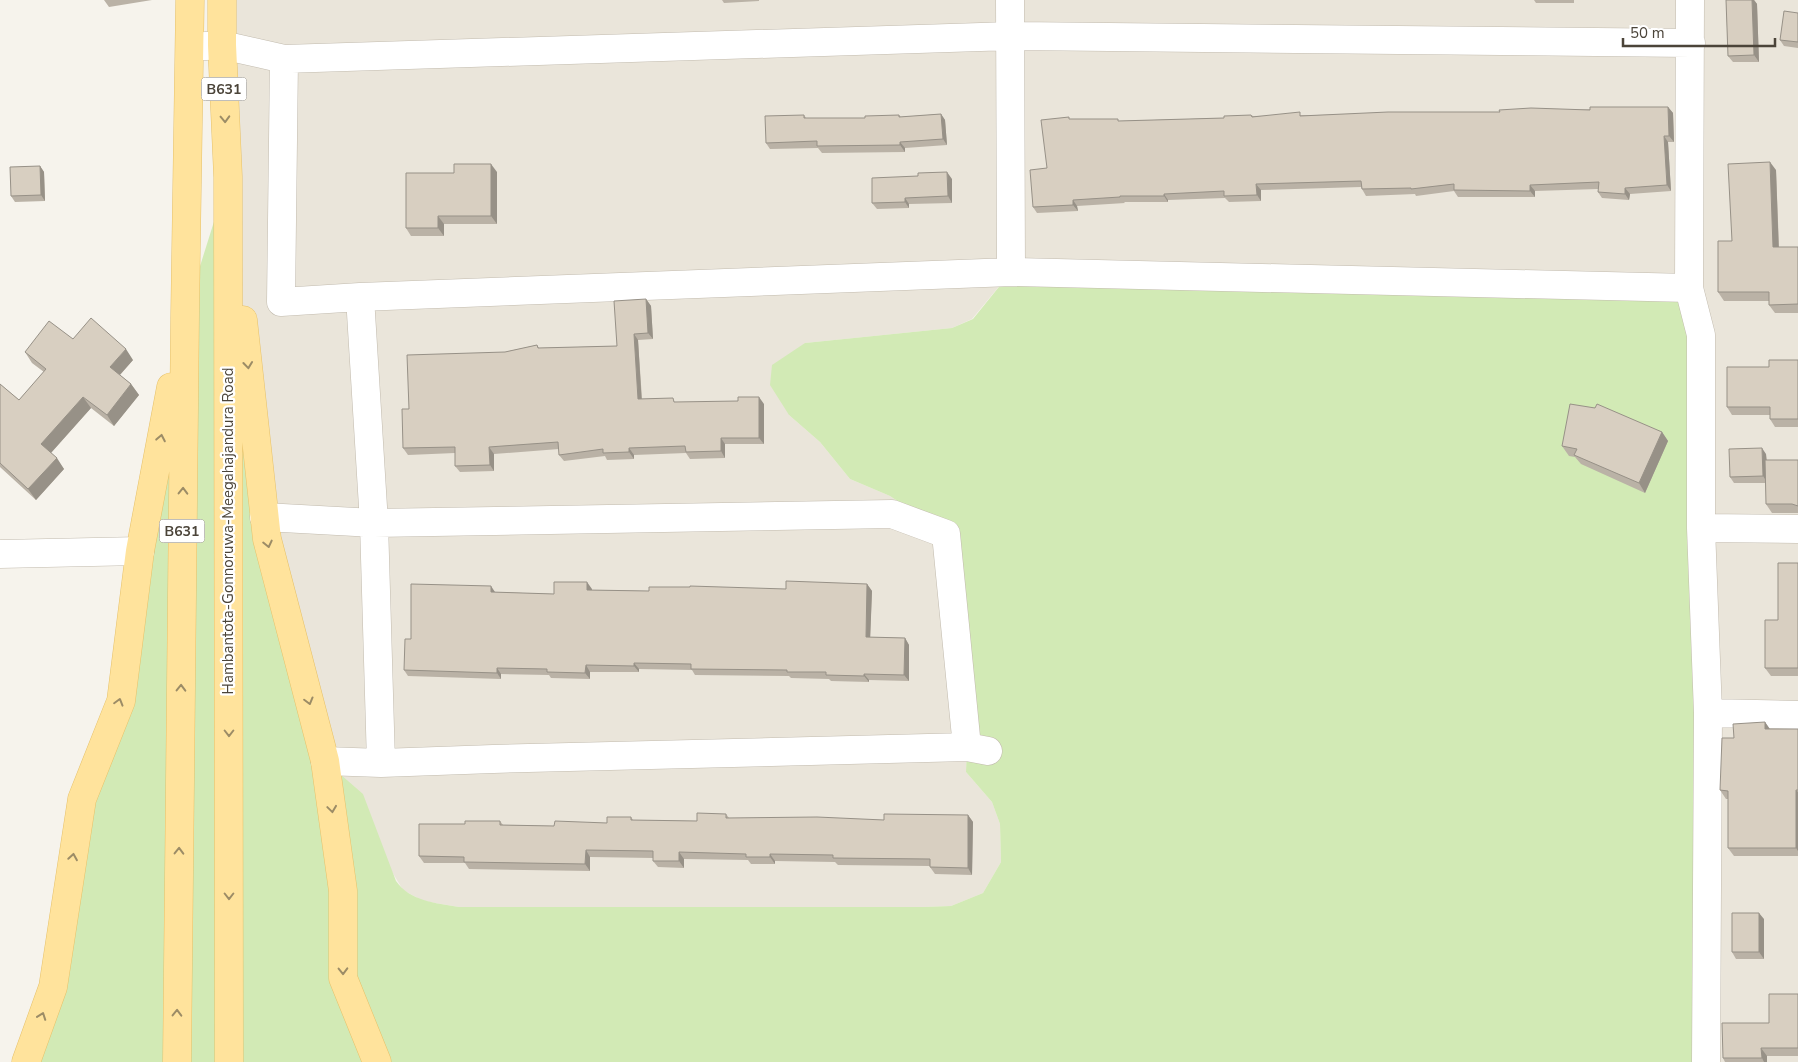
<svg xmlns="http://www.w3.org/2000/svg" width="1798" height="1062" font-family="'Nunito Sans',sans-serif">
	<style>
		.residential { fill: #eae5da }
		.green { fill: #d2eab5 }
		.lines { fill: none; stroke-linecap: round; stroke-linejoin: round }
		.minor-casing { stroke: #c2bbae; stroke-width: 29 }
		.major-casing { stroke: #e6c16a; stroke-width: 29 }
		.minor { stroke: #fff; stroke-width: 28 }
		.major { stroke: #ffe39c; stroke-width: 28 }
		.wall { fill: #bab2a6 }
		.shaded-wall { fill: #979187 }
		.building { fill: #d8cfc1; stroke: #979187 }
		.oneway { stroke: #9c8c66 }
		.labels { text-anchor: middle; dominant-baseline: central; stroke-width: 4.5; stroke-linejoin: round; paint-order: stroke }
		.shield { fill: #fff; stroke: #817c74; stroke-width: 1 }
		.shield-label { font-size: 14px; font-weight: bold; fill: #4b4439 }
		.street-label { font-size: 15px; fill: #4b4439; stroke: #fff }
	</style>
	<rect width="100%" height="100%" fill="#f6f3ec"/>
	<!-- residential -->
	<path class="residential" d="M222 0H1798V1062H1706L1011 272 972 319 952 328 805 343 789 415 820 442 850 479 890 496 946 534 967 747 966 772 992 802 1000 824 1001 862 983 893 951 906 924 907H459L423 901 403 890 325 761 267 539 228 177Z"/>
	<!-- green -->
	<path class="green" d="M228 177 267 539 325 761 363 794 396 881C410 901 435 903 459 907H924L951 906 983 893 1001 862 1000 824 992 802 966 772 967 747 946 534 890 496 850 479 820 442 789 415 770 385 772 365 805 343 952 328 973 319 1011 272 1689 288 1706 1062H26L82 799 121 701 185 314Z"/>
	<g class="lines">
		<defs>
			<path id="minor" d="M1010 0 1011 272
				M1690 0 1689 288 1701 335V528L1708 713 1706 1062
				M190 47 222 45 284 59 1012 36 1691 43
				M284 59 281 302 360 297 1011 272 1689 288
				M360 297 374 523 381 763
				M264 517 374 523 892 514 946 534 967 747
				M1701 528 1798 529
				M0 554 140 551
				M1708 713 1798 715
				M325 761 381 763 493 759 967 747 988 751"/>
			<path id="major" d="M222 0V45L228 177 229 1062
				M243 320 267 539 325 761 343 891V978L377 1062
				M26 1062 53 987 82 799 121 701 140 551 171 387
				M177 1062 185 314 190 0"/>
		</defs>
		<!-- minor casing -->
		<use href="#minor" class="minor-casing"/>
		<!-- major casing -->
		<use href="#major" class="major-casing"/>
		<!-- minor -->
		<use href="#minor" class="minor"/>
		<!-- major -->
		<use href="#major" class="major"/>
	</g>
	<!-- wall -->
	<path class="wall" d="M104 0H152L109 7Z
		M722 0H759V1L724 3Z
		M1534 0H1574V3H1536Z
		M1726 0H1754L1757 4 1759 62H1733L1728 56Z
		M1798 13V48L1784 46 1780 40Z
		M1668 107 1673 113 1674 142H1668L1671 191 1630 194 1629 200 1602 198 1598 192V189L1535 191V197H1458L1454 191 1416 196 1415 194 1366 196 1362 189 1361 187 1261 190V201L1229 202 1225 198 1168 200V202H1124L1125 203 1077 206 1078 211 1037 213 1033 207 1047 168 1071 119 1119 121 1224 118 1251 115 1253 116 1500 112Z
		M941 114 945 120 947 145 905 148V152L822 153 818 148 770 149 766 143 804 115 806 118H865L899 115 901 117Z
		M40 166 44 172 45 201 15 202 11 196Z
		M1776 170 1779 247H1798V313H1775L1769 305V301H1724L1718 292 1732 241Z
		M497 172V224H444V236H411L406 228 454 173Z
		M952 179V203L909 204V208L877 209 872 203Z
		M646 299 651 306 653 339 638 340 642 399 676 402 764 404V444H725V458L690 459 686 453 634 455V459L607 460 605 456 564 461 559 455V449L494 454V471L460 472 455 466V453L408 455 403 448 505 352 537 345 539 348 617 346Z
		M25 352 133 360 120 375 131 384 139 395 114 426 91 408 51 453 64 469 36 500 0 467V384L19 400 44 372 32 363Z
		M1798 360V427H1775L1770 419V415H1732L1727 407 1769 367Z
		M1662 432 1668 441 1645 493 1581 464 1575 457 1569 456 1562 446Z
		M1766 454 1767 460H1798V513H1772L1766 504V483H1734L1730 477Z
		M1798 563V676H1771L1765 668 1778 620Z
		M867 584 872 591 870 637 905 638 909 645V681L869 680V682L831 681 829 679 791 678 789 676 695 675 692 670 639 669V672H590V679L551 678 549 675 501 674V679L408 676 404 670 411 639 495 592 554 594 592 589V590L649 591 786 589Z
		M1765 722 1770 729H1798V856H1734L1728 848V799H1726L1720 790 1734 738Z
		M726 814 729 818 884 820 968 815 973 822 972 875 935 874 930 867V866L838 865 835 862 775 861V864H751L748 860 684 859V868L658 867 653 861V858L590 857V871L469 869 465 863H424L419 856 465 824 500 821 503 825 554 826 607 823 631 817 633 820 697 821Z
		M1764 919V959H1736L1732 952Z
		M1798 994V1056H1767V1062H1725L1723 1058 1769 1023Z"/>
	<!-- shaded-wall -->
	<path class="shaded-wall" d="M1752 0H1754L1757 4 1759 62 1754 55Z
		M1668 107 1673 113 1674 142 1669 136Z
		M941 114 945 120 947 145 943 139Z
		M1664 136 1668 142 1671 191 1667 185Z
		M900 142 905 148V152L900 145Z
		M1770 162 1776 170 1779 256 1773 247Z
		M491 164 497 172V224L491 216Z
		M40 166 44 172 45 201 41 195Z
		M947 172 952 179V203L948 196Z
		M1256 184 1261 190V201L1257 195Z
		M1530 185 1535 191V197L1530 191Z
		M1625 188 1630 194 1629 200 1625 194Z
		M1164 194 1168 200V202L1164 196Z
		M905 198 909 204V208L905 202Z
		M1073 200 1077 206 1078 211 1073 205Z
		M438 216 444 224V236L438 228Z
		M646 299 651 306 653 339 648 333Z
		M634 334 638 340 642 406 638 399Z
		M126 349 133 360 117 378 110 367Z
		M131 384 139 395 114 426 107 415Z
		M83 397 91 408 49 455 41 444Z
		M759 397 764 404V444L759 438Z
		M1662 432 1668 441 1645 493 1639 483Z
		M721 438 725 444V458L721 451Z
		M489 447 494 454V471L490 465Z
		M629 448 634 455V459L629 452Z
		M1762 448 1766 454 1767 482 1763 476Z
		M57 458 64 469 36 500 28 489Z
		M587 582 592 589V596L587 590Z
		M867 584 872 591 870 643 866 637Z
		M491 586 495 592H491Z
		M905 638 909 645V681L904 675Z
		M634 663 639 669V672L634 666Z
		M586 665 590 672V679L585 673Z
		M497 668 501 674V679L497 673Z
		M864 674 869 680V682L864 676Z
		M1765 722 1771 731 1765 729Z
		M1796 790 1798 792V851L1796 848Z
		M968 815 973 822 972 875 968 868Z
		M586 850 590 857V871L585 864Z
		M679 852 684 859V868L679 861Z
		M770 854 775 861V864L770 857Z
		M1759 913 1764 919V959L1759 952Z
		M1761 1048 1767 1056V1062H1764L1762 1058Z"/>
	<!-- building -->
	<path class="building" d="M1726 0H1752L1754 55 1728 56Z
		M1784 11 1798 13V42L1780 40Z
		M1590 107H1668L1669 136H1664L1667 185 1625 188V194L1598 192 1599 182 1530 185V191L1454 190V184L1411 189V188L1362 189 1361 181 1256 184 1257 195 1224 196V191L1164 194V196H1120V197L1073 200V205L1033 207 1030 170 1047 168 1041 120 1069 117V119H1118V121L1224 118V116L1251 115 1252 117 1300 112V116L1388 112H1500L1499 110 1531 108 1590 110Z
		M941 114 943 139 900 142V145L817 146V141L766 143 765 116 804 115V118H865V116L899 115V117Z
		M1770 162 1773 247H1798V304L1769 305V292H1718V241H1732L1728 164Z
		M454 164H491V216H438V228H406V173H454Z
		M40 166 41 195 11 196 10 167Z
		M947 172 948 196 905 198V202L872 203V178L918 176V173Z
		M646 299 648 333 634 334 638 399 673 398 674 402 738 401V397H759V438H721V451L686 452 685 446 629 448V452L603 453V449L559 455 558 442 489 447 490 465 455 466V447L403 448 402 409H409L407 355 505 352 537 345 538 348 617 346 614 301Z
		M91 318 126 349 110 367 131 384 107 415 83 397 41 444 57 458 28 489 0 463V384L19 400 46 369 25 352 49 321 73 339Z
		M1769 360H1798V419H1770V407H1727V367H1769Z
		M1570 404 1595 408 1597 404 1662 432 1639 483 1574 455 1577 449 1562 446Z
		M1762 448 1763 476 1730 477 1729 449Z
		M1765 460H1798V506L1792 504H1766Z
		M1778 563H1798V668H1765V620H1778Z
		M786 581 867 584 866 637 905 638 904 675 864 674V676L826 675V672H787V670L691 669V664L634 663V666L586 665 585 673 547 672V669L497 668V673L404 670 405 639H411V584L491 586V592L554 594V582H587V590L649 591V587H690V586L786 589Z
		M1765 722V729H1798V790H1796V848H1728V791L1720 790 1722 738H1734L1733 724Z
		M697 813 726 814V818L817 817 884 820V814L968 815V868L930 867V859L833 858V855L770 854V857H746V854L679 852V861H653V851L586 850 585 864 464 862V857L419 856V824H465V821H500V825L554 826 555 821 607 823V817H631V820L697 821Z
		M1732 913H1759V952H1732Z
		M1769 994H1798V1048H1761L1762 1058H1723L1722 1023H1769Z"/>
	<!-- one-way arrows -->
	<defs><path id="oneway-chevron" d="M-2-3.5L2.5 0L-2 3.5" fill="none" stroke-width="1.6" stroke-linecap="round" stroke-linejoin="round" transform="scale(1.25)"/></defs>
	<g class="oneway">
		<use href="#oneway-chevron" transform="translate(225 119) rotate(88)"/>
		<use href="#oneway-chevron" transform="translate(248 365) rotate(84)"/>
		<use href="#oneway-chevron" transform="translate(161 438) rotate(-79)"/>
		<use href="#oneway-chevron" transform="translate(183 491) rotate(-89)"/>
		<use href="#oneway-chevron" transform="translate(268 544) rotate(77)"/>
		<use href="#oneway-chevron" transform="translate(181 688) rotate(-89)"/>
		<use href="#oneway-chevron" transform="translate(309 701) rotate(75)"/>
		<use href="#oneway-chevron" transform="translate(119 702) rotate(-74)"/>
		<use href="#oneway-chevron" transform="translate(229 733) rotate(90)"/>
		<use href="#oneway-chevron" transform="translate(332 809) rotate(82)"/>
		<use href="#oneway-chevron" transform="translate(179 851) rotate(-89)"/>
		<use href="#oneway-chevron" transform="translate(73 857) rotate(-81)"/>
		<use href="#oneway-chevron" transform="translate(229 896) rotate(90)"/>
		<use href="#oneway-chevron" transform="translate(343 971) rotate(89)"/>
		<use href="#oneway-chevron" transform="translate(177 1013) rotate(-89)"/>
		<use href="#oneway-chevron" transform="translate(42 1016) rotate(-70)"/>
	</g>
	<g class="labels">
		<!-- shield labels -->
		<g class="shield">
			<rect x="201.5" y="77.5" width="45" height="23" rx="4"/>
			<rect x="159.5" y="519.5" width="45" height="23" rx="4"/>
		</g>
		<g class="shield-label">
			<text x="224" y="89">B631</text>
			<text x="182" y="531">B631</text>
		</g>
		<!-- street labels -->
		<g class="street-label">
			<text transform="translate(228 531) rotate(-90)">Hambantota-Gonnoruwa-Meegahajandura Road</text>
		</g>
	</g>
	<!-- scale -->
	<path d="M1623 38v8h152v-8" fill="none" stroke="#4b4439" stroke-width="2.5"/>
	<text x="1630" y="38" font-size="15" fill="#4b4439" stroke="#ffffff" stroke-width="4" paint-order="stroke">50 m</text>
</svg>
